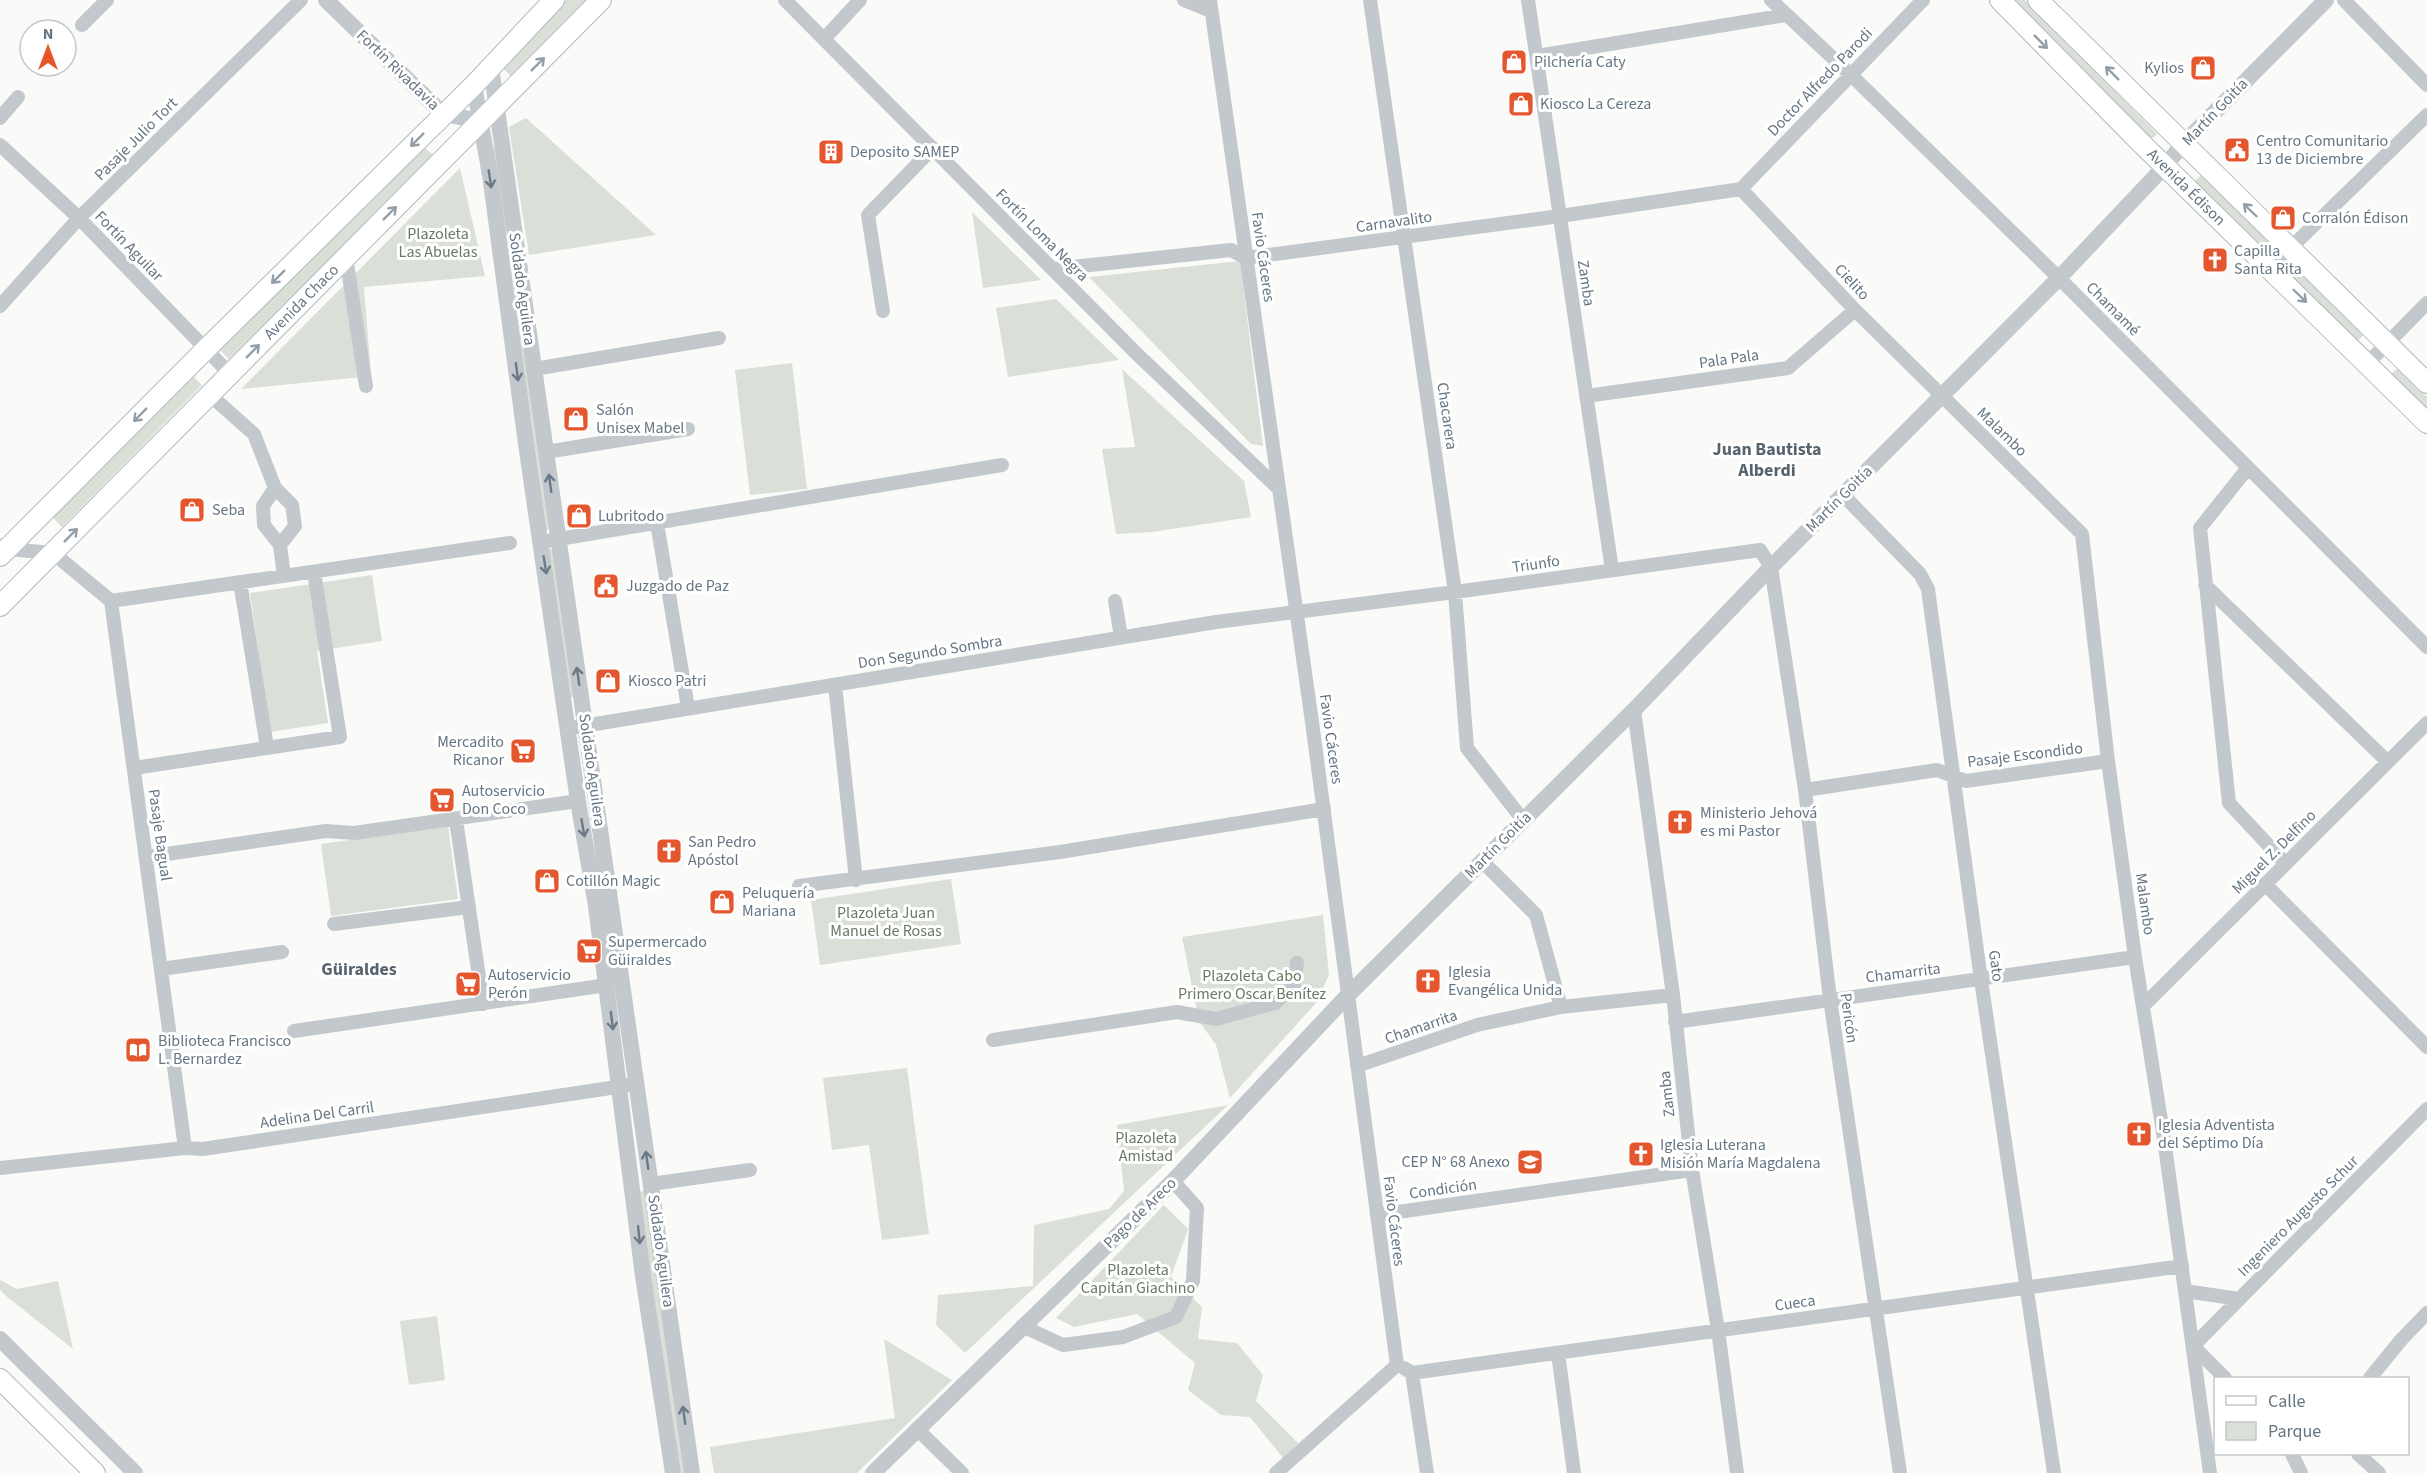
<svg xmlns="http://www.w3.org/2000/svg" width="2427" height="1473" font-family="'Source Sans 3',sans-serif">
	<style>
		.green { fill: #dadfd7 }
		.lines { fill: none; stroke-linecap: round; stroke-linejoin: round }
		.secondary-casing { stroke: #b3babf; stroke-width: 22 }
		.minor { stroke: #c3c8cc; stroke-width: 14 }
		.tertiary { stroke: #c3c8cc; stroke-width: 16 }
		.secondary { stroke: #fff; stroke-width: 20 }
		.oneway { stroke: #939fa8 }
		.oneway2 { stroke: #6a7a87 }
		.labels { text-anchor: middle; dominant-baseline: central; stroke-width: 6; stroke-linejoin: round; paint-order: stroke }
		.poi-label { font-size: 16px; fill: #657683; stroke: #fff; text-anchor: start }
		.street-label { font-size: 16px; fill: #657683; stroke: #fff }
		.park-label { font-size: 16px; fill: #687a64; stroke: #fff }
		.neighbourhood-label { font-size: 18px; font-weight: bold; fill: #57646e; stroke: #fff }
	</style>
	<rect width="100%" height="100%" fill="#fafaf8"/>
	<!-- green -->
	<path class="green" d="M566 0H588L511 76 500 66Z
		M2012 0H2025L2157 134 2150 140Z
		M526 118 656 235 529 255 509 127Z
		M423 146 434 156 229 359 218 348Z
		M498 146 550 529 544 530 493 147Z
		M460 168 485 276 364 287 371 376 241 389Z
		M2201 175 2274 246 2268 252 2195 181Z
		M972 212 1041 280 983 288Z
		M1240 261 1263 446 1251 444 1089 277Z
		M2293 265 2364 334 2358 341 2287 271Z
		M1056 299 1119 360 1008 377 996 308Z
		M792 363 807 489 750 495 735 370Z
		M2398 368 2427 397V412L2390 375Z
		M1122 369 1244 481 1251 517 1152 532 1116 534 1102 449 1135 447Z
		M191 374 202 385 62 527 52 517Z
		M549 549H554L574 697H568Z
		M372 575 382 641 317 651 328 723 270 732 250 593Z
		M448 826 458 899 331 916 321 844Z
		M951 879 961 944 820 965 811 900Z
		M1323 915 1329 975 1316 1003 1230 1098 1216 1045 1199 1021 1182 937Z
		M907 1068 929 1234 882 1240 869 1145 832 1150 823 1078Z
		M1228 1105 965 1353 936 1325 938 1295 1033 1286 1034 1225 1109 1209 1124 1191 1117 1125Z
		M644 1191 686 1473H681L638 1192Z
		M1164 1205 1188 1229 1171 1277 1202 1307 1198 1339 1237 1343 1263 1375 1256 1401 1298 1443 1284 1459 1250 1417 1221 1415 1188 1390 1195 1363 1137 1314 1074 1327 1056 1318Z
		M0 1280 17 1289 58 1281 73 1349 6 1296 0 1290Z
		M437 1316 445 1380 409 1385 400 1321Z
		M884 1339 952 1380 857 1473H714L710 1447 895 1418Z"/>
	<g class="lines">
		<defs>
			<g id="secondary">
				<path id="s1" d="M2000 0 2139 141 2427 423"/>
				<path d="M2038 0 2427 383"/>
				<path d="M0 556 205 350 474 85 554 0"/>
				<path id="s2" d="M0 606 601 0"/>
				<path d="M0 1379 95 1473"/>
			</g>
		</defs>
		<!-- secondary casing -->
		<use href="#secondary" class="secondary-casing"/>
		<!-- minor -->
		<path class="minor" d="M785 0 1138 355 1279 489
			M1184 0 1211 11
			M1210 0 1312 722 1397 1365
			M1370 0 1455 592 1467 748 1523 820
			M1528 0 1612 570
			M1771 0 1850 74 2059 278 2427 647
			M2344 0 2427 85
			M82 25 107 0
			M824 39 860 0
			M1537 56 1786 15
			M0 118 18 97
			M0 145 79 218 230 374
			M1741 189 1855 310 2082 534 2108 761 2135 957 2164 1139 2210 1473
			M1741 189 1923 0
			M346 257 366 386
			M2270 268 2427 115
			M1053 269 1231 250 1246 258 1560 216 1741 189
			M0 306 79 218 301 0
			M883 311 868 215 933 148
			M2368 363 2427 303
			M534 369 719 338
			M210 395 254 434 275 488 263 506 264 525 280 545 284 576
			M1586 396 1788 368 1855 310
			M546 452 688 429
			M2247 469 2200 528 2229 803 2286 864
			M275 488 292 505 295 526 280 545
			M1843 495 1920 574 1928 589 1981 980 2054 1473
			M657 523 688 708
			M541 542 1002 465
			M3 545 7 549 53 553 111 601 185 1148
			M240 582 267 747
			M2205 585 2388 762
			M111 601 510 543
			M1115 601 1121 637
			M835 685 856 880
			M1634 710 1673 995 1692 1170 1718 1330 1737 1473
			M577 727 1216 622 1455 592 1760 550 1771 567 1805 790 1830 999 1900 1473
			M134 768 340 737 314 572
			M1805 790 1937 770 1966 781 2108 761
			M456 820 483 1004
			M146 857 326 831 354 833 578 801
			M1482 861 1536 915 1561 1007
			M2265 884 2427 1047
			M799 886 1060 852 1324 809
			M334 924 469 907
			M161 969 282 952
			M2144 1005 2427 723
			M1675 1022 2135 957
			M294 1031 607 985
			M993 1040 1177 1012 1216 1019 1275 1003 1293 987 1297 963
			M1357 1066 1477 1025 1561 1007 1673 995
			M0 1168 185 1148 203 1149 637 1084
			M651 1184 750 1170
			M1377 1215 1692 1170
			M2185 1291 2239 1299
			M1022 1326 1063 1345 1123 1337 1176 1317 1193 1281 1197 1208 1173 1181
			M2193 1346 2427 1109
			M2193 1346 2225 1378
			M1558 1353 1574 1473
			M1404 1368 1412 1373 1427 1473
			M1412 1373 2182 1266
			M2370 1378 2401 1340 2427 1313
			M917 1429 962 1473
			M2292 1454 2301 1473
			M2358 1454 2379 1473
			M1276 1473 1397 1365"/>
		<!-- tertiary -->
		<path class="tertiary" d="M326 0 443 114 481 121
			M491 67 692 1473
			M474 85 490 175 527 451 578 801 596 906 643 1276 673 1473
			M0 1339 135 1473
			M873 1473 1173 1181 1348 995 1634 710 1771 567 2059 278 2165 166 2183 144 2326 0"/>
		<!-- secondary -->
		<use href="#secondary" class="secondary"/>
	</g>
	<!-- one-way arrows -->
	<defs><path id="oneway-shaft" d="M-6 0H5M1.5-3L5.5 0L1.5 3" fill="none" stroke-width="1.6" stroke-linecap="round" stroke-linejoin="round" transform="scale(1.5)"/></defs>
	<g class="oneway">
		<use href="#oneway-shaft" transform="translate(2041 42) rotate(45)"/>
		<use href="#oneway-shaft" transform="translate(538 64) rotate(-45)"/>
		<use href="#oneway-shaft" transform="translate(2112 73) rotate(-135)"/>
		<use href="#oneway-shaft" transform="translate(417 140) rotate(135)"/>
		<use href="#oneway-shaft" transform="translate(2250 210) rotate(-136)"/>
		<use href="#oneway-shaft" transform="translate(390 213) rotate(-45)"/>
		<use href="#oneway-shaft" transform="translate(278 277) rotate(135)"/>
		<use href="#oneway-shaft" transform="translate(2300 296) rotate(44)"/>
		<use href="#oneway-shaft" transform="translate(253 351) rotate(-45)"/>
		<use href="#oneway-shaft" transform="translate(140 415) rotate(135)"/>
		<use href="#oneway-shaft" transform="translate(71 535) rotate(-45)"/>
	</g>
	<g class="oneway2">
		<use href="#oneway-shaft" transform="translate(490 179) rotate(81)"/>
		<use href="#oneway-shaft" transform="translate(517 372) rotate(83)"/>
		<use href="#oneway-shaft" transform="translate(550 483) rotate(-98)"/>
		<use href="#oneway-shaft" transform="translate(545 565) rotate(81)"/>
		<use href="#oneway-shaft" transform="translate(578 676) rotate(-98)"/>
		<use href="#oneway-shaft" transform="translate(583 828) rotate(80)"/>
		<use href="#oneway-shaft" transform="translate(612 1021) rotate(83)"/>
		<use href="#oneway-shaft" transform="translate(647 1160) rotate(-98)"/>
		<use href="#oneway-shaft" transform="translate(639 1235) rotate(84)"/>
		<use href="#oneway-shaft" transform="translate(684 1415) rotate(-98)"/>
	</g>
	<!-- icons -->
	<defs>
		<symbol id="shop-square" viewBox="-11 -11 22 22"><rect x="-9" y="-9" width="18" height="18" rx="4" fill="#e4572e" stroke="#fff"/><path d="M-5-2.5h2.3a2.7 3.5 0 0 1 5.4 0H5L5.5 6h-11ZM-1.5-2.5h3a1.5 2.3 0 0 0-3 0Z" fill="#fff"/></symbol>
		<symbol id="civic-square" viewBox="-11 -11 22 22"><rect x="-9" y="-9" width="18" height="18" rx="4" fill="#e4572e" stroke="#fff"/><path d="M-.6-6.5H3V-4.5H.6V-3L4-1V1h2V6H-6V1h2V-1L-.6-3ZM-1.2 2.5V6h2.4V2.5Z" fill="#fff"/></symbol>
		<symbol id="building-square" viewBox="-11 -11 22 22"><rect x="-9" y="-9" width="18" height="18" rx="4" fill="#e4572e" stroke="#fff"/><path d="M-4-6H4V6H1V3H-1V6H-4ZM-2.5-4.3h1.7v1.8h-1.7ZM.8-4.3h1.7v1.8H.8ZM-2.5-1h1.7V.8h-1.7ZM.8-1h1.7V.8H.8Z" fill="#fff"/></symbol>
		<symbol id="church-square" viewBox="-11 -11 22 22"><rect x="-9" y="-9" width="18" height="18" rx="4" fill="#e4572e" stroke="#fff"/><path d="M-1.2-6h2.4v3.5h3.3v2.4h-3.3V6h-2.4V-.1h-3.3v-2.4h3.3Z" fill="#fff"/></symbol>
		<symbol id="supermarket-square" viewBox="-11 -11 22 22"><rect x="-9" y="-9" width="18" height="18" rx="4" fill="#e4572e" stroke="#fff"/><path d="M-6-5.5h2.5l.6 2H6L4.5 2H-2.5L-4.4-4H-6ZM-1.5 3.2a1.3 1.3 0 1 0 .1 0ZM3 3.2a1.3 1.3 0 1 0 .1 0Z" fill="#fff"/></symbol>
		<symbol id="library-square" viewBox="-11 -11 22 22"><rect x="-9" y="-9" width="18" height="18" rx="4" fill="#e4572e" stroke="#fff"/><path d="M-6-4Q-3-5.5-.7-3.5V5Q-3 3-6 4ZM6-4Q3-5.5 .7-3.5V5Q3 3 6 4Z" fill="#fff"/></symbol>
		<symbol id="school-square" viewBox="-11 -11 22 22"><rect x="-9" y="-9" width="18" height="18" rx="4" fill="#e4572e" stroke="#fff"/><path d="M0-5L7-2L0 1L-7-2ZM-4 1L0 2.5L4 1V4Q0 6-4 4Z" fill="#fff"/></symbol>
	</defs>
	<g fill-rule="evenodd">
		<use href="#shop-square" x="1499" y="47" width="30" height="30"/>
		<use href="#shop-square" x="2188" y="53" width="30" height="30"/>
		<use href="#shop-square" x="1506" y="89" width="30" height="30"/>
		<use href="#civic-square" x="2222" y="135" width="30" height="30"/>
		<use href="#building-square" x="816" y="137" width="30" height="30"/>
		<use href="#shop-square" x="2268" y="203" width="30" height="30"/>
		<use href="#church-square" x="2200" y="245" width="30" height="30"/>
		<use href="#shop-square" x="561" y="404" width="30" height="30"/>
		<use href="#shop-square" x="177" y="495" width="30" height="30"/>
		<use href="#shop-square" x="564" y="501" width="30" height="30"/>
		<use href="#civic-square" x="591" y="571" width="30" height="30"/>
		<use href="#shop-square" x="593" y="666" width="30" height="30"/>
		<use href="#supermarket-square" x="508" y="736" width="30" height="30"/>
		<use href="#supermarket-square" x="427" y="785" width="30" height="30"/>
		<use href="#church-square" x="1665" y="807" width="30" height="30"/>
		<use href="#church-square" x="654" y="836" width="30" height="30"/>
		<use href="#shop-square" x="532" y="866" width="30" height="30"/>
		<use href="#shop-square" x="707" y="887" width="30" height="30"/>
		<use href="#supermarket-square" x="574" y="936" width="30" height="30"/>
		<use href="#church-square" x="1413" y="966" width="30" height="30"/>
		<use href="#supermarket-square" x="453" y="969" width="30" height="30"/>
		<use href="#library-square" x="123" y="1035" width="30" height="30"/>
		<use href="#church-square" x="2124" y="1119" width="30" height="30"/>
		<use href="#church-square" x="1626" y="1139" width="30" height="30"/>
		<use href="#school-square" x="1515" y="1147" width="30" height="30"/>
	</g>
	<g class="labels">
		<!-- poi labels -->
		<g class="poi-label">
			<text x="1534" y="62">Pilchería Caty</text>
			<text x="2184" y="68" text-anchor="end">Kylios</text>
			<text x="1540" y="104">Kiosco La Cereza</text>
			<text x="2256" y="141">Centro Comunitario<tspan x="2256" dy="18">13 de Diciembre</tspan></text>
			<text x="850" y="152">Deposito SAMEP</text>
			<text x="2302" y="218">Corralón Édison</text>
			<text x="2234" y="251">Capilla<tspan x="2234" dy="18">Santa Rita</tspan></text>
			<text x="596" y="410">Salón<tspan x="596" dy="18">Unisex Mabel</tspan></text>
			<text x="212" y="510">Seba</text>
			<text x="598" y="516">Lubritodo</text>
			<text x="626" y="586">Juzgado de Paz</text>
			<text x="628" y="681">Kiosco Patri</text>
			<text x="504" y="742" text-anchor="end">Mercadito<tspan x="504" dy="18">Ricanor</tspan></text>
			<text x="462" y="791">Autoservicio<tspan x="462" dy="18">Don Coco</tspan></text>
			<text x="1700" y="813">Ministerio Jehová<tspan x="1700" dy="18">es mi Pastor</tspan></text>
			<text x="688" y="842">San Pedro<tspan x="688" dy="18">Apóstol</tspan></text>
			<text x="566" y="881">Cotillón Magic</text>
			<text x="742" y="893">Peluquería<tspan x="742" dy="18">Mariana</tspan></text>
			<text x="608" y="942">Supermercado<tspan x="608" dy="18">Güiraldes</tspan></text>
			<text x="1448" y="972">Iglesia<tspan x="1448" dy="18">Evangélica Unida</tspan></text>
			<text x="488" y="975">Autoservicio<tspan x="488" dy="18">Perón</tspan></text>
			<text x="158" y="1041">Biblioteca Francisco<tspan x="158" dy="18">L. Bernardez</tspan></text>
			<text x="2158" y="1125">Iglesia Adventista<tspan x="2158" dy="18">del Séptimo Día</tspan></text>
			<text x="1660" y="1145">Iglesia Luterana<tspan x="1660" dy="18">Misión María Magdalena</tspan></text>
			<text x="1510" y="1162" text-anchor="end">CEP N° 68 Anexo</text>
		</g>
		<!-- street labels -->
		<g class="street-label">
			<text transform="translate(398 70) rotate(44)">Fortín Rivadavia</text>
			<text transform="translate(1820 82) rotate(-46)">Doctor Alfredo Parodi</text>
			<text transform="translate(2215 112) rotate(-46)">Martín Goitía</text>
			<text transform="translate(136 139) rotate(-45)">Pasaje Julio Tort</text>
			<text stroke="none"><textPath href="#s1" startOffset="264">Avenida Édison</textPath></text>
			<text transform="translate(1394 222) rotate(-8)">Carnavalito</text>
			<text transform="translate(1042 235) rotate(45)">Fortín Loma Negra</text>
			<text transform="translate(129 246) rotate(46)">Fortín Aguilar</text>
			<text transform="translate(1263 257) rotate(82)">Favio Cáceres</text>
			<text transform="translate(1852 282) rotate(47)">Cielito</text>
			<text transform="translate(1586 283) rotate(82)">Zamba</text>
			<text transform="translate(522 289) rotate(82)">Soldado Aguilera</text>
			<text stroke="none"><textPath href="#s2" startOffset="428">Avenida Chaco</textPath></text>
			<text transform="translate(2113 309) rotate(45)">Chamamé</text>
			<text transform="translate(1729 359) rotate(-8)">Pala Pala</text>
			<text transform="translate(1447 416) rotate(82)">Chacarera</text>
			<text transform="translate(2002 432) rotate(44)">Malambo</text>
			<text transform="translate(1839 499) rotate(-45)">Martín Goitía</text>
			<text transform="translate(1536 564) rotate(-8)">Triunfo</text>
			<text transform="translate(930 652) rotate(-9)">Don Segundo Sombra</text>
			<text transform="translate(1331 739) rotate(82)">Favio Cáceres</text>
			<text transform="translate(2025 755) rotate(-7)">Pasaje Escondido</text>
			<text transform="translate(592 770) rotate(82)">Soldado Aguilera</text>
			<text transform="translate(160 835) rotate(82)">Pasaje Bagual</text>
			<text transform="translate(1498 845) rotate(-45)">Martín Goitía</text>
			<text transform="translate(2274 852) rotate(-45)">Miguel Z. Delfino</text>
			<text transform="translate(2145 904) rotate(82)">Malambo</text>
			<text transform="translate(1996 966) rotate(82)">Gato</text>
			<text transform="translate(1903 973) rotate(-7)">Chamarrita</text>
			<text transform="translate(1849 1018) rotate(82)">Pericón</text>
			<text transform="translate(1421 1027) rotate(-19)">Chamarrita</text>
			<text transform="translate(1667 1094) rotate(-96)">Zamba</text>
			<text transform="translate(317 1115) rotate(-8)">Adelina Del Carril</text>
			<text transform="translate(1443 1189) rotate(-8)">Condición</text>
			<text transform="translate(1140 1213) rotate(-44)">Pago de Areco</text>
			<text transform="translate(2298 1216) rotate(-45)">Ingeniero Augusto Schur</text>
			<text transform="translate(1394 1221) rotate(83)">Favio Cáceres</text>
			<text transform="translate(661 1251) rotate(82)">Soldado Aguilera</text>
			<text transform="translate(1795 1303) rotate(-8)">Cueca</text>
		</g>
		<!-- park labels -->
		<g class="park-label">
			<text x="438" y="234">Plazoleta<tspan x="438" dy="18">Las Abuelas</tspan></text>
			<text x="886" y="913">Plazoleta Juan<tspan x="886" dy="18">Manuel de Rosas</tspan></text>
			<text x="1252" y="976">Plazoleta Cabo<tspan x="1252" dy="18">Primero Oscar Benítez</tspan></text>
			<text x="1146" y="1138">Plazoleta<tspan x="1146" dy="18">Amistad</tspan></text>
			<text x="1138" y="1270">Plazoleta<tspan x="1138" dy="18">Capitán Giachino</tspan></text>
		</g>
		<!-- neighbourhood labels -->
		<g class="neighbourhood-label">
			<text x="1767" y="449">Juan Bautista<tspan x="1767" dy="21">Alberdi</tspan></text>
			<text x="359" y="969">Güiraldes</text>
		</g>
	</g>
	<!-- legend -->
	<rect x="2214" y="1377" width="195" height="78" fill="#ffffff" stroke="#c1c8cd" stroke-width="1.5"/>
	<rect x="2226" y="1396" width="30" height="9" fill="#ffffff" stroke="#c1c8cd" stroke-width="1.5"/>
	<text x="2268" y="1407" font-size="18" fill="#657683">Calle</text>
	<rect x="2226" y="1422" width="30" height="18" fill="#dadfd7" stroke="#c1c8cd" stroke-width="1.5"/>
	<text x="2268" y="1437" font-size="18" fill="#657683">Parque</text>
	<!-- north arrow -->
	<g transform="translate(48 48)"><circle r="28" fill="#ffffff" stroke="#c1c8cd" stroke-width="1.5"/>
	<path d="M0-4.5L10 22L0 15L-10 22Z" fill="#e4572e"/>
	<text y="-9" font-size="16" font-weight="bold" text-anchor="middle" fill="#657683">N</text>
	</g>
</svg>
